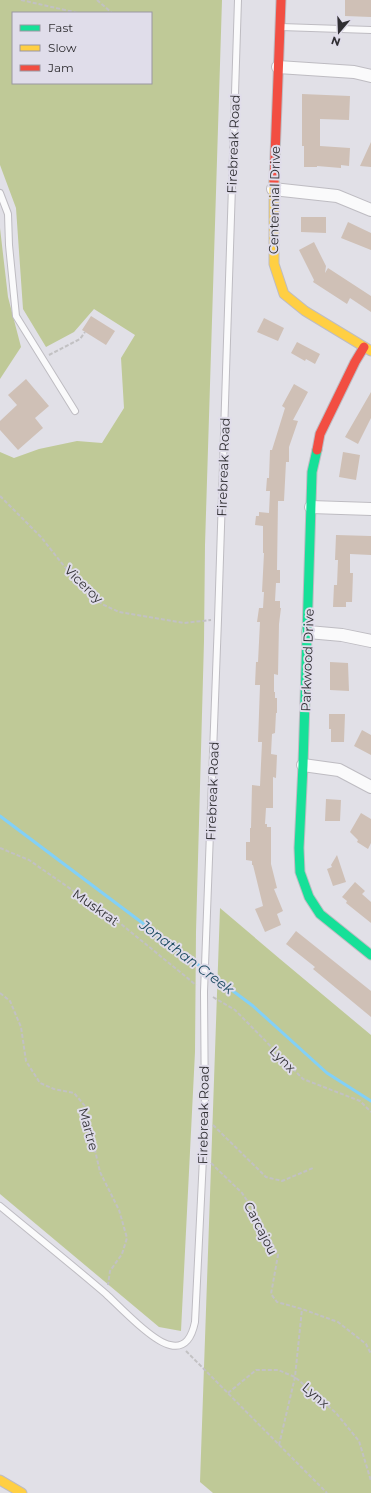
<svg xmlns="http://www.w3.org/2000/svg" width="371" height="1493" font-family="Montserrat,sans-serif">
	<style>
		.forest { fill: #bfc997; fill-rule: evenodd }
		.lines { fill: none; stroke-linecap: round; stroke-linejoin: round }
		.stream { stroke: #82d0f7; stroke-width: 3 }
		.building { fill: #cfc0b6 }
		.lane-casing { stroke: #bebcc2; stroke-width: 8 }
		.street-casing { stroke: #bebcc2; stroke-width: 14 }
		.fast-casing { stroke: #bebcc2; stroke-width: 11 }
		.slow-casing { stroke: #bebcc2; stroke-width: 11 }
		.jam-casing { stroke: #bebcc2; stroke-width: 11 }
		.path { stroke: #c2c1c3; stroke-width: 2; stroke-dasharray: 4 2; stroke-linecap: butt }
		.lane { stroke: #fafafb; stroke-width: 6 }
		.street { stroke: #fafafb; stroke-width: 12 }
		.fast { stroke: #16e098; stroke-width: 9 }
		.slow { stroke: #ffcf43; stroke-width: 9 }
		.jam { stroke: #f24e42; stroke-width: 9 }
		.labels { text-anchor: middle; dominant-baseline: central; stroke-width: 4; stroke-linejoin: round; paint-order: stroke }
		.street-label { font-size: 13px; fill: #302f33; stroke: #e0ddea }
		.water-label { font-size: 14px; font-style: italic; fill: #204e64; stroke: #e0ddea }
	</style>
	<rect width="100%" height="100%" fill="#e1e0e7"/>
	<!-- forest -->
	<path class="forest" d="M0 0H222L205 545 204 641 196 932 195 1052 181 1331 159 1327 0 1194V452L14 458 39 449 77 441 102 443 124 408 121 358 135 335 94 309 74 332 46 347 23 309 16 208 0 165ZM13 13H151V83H13Z
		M0 228 8 297 21 347 0 379Z
		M220 908 280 959 371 1035V1493H213L200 1482Z"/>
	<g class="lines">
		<!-- stream -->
		<path class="stream" d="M0 816 253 1006 327 1073 371 1101"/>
	</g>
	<!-- building -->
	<path class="building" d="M345 0H371V17L345 16Z
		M302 94 350 96 349 120 320 119V146L350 148 349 166 341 165V168L317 166V167H304V146H302Z
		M371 142V167L360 166Z
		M301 217H326V233L301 232Z
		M348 222 371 233V250L341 238Z
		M314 242 326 266 325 273 328 268 371 296V312L350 298 347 304 313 282 314 280 299 250Z
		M91 316 115 331 106 345 82 330Z
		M264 318 284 328 278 341 257 332Z
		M297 342 320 354 315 364 306 359 305 361 291 353Z
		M26 379 49 406 35 418 43 428 18 450 0 430V421L17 405 8 395Z
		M294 384 308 392 293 420 298 421 289 447V462H286L284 501H278L277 570H280V583H276L275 601H280V608H281L279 624 278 675 274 674V692H275V698H277V713H276L275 733 272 734 271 754 277 755 276 778 273 777V808H266L265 824H267V827H271V864L277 888 274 889 283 911 277 914 281 925 265 932 255 909 263 906 253 865H252V861L246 860V842H250V828H251L252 785 260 786 262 742H258L260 685H255L256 662H258L260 622H257L259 608H263L264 592H262L264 553H263V526L255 525 256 516H259V512L269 513 270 491H266L267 478H269L270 450H272L285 408 282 406Z
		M371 392V418L358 444 345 437Z
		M343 452 360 455 356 480 339 477Z
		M336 535 371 536V555L350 554V573H353L352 602H346V607H333L334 585H337L338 560H335Z
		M330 662 348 663 349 691 330 690Z
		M329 714H345L344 742H331V729H329Z
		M362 730 371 735V755L354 746Z
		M326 799 341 800 340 821H325Z
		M361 813 371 819V843L368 849 357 842 358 840 350 832Z
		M337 855 346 882 333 886 327 869 332 867 331 865Z
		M355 882 365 891 362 894 371 902V923L346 903 347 901 342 897Z
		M296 931 371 991V1017L313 969 315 967 286 944Z"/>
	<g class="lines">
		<defs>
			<path id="lane" d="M281 27 371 30
				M0 193 8 214 9 245 16 316 75 411
				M0 1206C35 1235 71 1264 106 1294 120 1307 153 1342 170 1345 186 1349 192 1336 195 1322L205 1117 204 992 218 620 238 0"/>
			<path id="street" d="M278 67 354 72 371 76
				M273 189 337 196 371 210
				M311 507 371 509
				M308 632 342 635 371 641
				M303 765 339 770 371 787"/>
			<path id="fast" d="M317 450 312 472 303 765 299 848 300 872 309 897 320 914 371 955"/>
			<path id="slow" d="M274 182V264L284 294 305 311 371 351
				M0 1480 22 1493"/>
			<path id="jam" d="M274 182 281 0
				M317 450 320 434 355 362 364 347"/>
		</defs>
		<!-- lane casing -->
		<use href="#lane" class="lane-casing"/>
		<!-- street casing -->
		<use href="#street" class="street-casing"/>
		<!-- fast casing -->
		<use href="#fast" class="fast-casing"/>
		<!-- slow casing -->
		<use href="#slow" class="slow-casing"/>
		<!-- jam casing -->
		<use href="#jam" class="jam-casing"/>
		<!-- path -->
		<path class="path" d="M21 0 78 13
			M97 0 112 13
			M49 355 80 339 85 332
			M0 496 41 537 64 566 102 604 119 612 184 623 211 620
			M0 848 29 860 121 924 196 985
			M0 993 10 1001 21 1027 26 1061 40 1083 54 1089 74 1093 85 1106 100 1172 119 1210 127 1238 122 1254 110 1271 108 1285
			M213 997 235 1010 303 1079 360 1101 371 1112
			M213 1125 266 1177 282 1181 313 1168
			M211 1163 242 1193 260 1220 278 1255 271 1294 277 1302 302 1309 338 1322 366 1344 371 1354
			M186 1351 327 1493
			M228 1393 256 1370H278L295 1377 336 1413 359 1441 371 1481
			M279 1445 295 1377 302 1309"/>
		<!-- lane -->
		<use href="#lane" class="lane"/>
		<!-- street -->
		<use href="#street" class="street"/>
		<!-- fast -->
		<use href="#fast" class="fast"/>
		<!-- slow -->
		<use href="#slow" class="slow"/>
		<!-- jam -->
		<use href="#jam" class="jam"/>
	</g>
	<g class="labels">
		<!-- street labels -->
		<g class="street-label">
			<text transform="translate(233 144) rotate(-88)">Firebreak Road</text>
			<text transform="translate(274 200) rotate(-89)">Centennial Drive</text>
			<text transform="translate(223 467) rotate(-88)">Firebreak Road</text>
			<text transform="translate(84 584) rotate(44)">Viceroy</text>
			<text transform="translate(307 660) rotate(-88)">Parkwood Drive</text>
			<text transform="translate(212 791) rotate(-88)">Firebreak Road</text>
			<text transform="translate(96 907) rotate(35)">Muskrat</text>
			<text transform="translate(283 1059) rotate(45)">Lynx</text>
			<text transform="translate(203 1115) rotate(-89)">Firebreak Road</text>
			<text transform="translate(89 1129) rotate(75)">Martre</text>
			<text transform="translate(261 1228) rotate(63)">Carcajou</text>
			<text transform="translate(316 1395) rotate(41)">Lynx</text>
		</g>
		<!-- water labels -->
		<g class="water-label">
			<text transform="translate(187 957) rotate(37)">Jonathan Creek</text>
		</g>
	</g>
	<!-- legend -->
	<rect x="12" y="12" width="140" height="72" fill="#e0ddea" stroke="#9a97a1"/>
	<rect x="20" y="25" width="20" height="6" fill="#16e098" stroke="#9a97a1"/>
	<text x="48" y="32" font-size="12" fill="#302f33">Fast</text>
	<rect x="20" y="45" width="20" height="6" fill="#ffcf43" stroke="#9a97a1"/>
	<text x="48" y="52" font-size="12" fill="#302f33">Slow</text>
	<rect x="20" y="65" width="20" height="6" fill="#f24e42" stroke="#9a97a1"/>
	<text x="48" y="72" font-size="12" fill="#302f33">Jam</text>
	<!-- north arrow -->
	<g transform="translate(339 32) rotate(199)" stroke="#e0ddea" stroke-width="3" paint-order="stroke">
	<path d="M0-3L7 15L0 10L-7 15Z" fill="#302f33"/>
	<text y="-6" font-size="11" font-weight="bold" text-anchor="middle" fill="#302f33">N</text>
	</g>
</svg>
